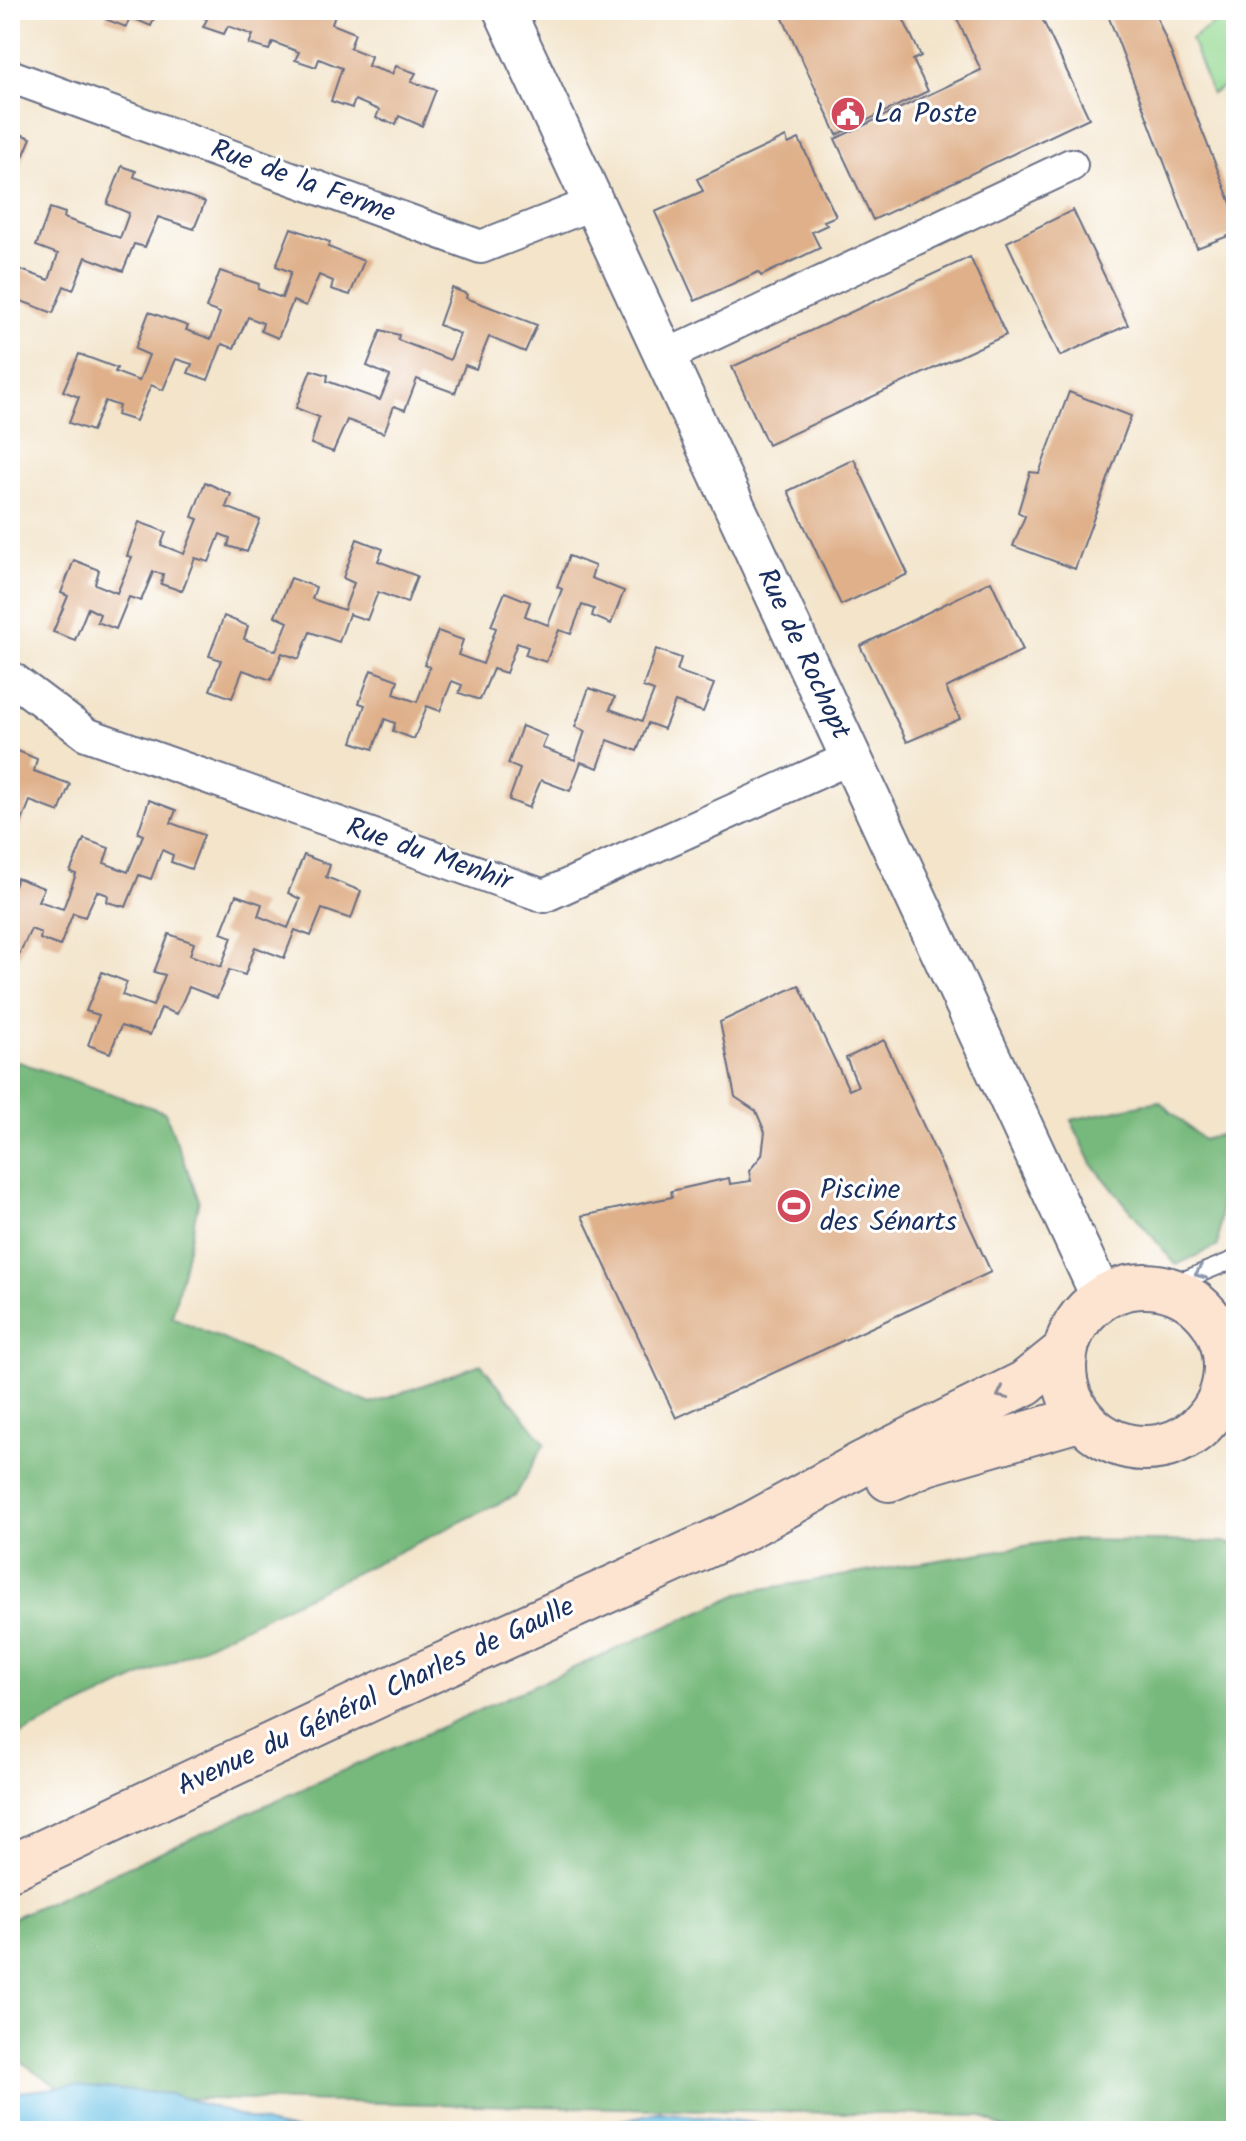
<svg xmlns="http://www.w3.org/2000/svg" width="1246" height="2141" font-family="Kalam,sans-serif">
	<style>
		.green { fill: #94d992; stroke: #588478; stroke-width: 2 }
		.forest { fill: #77b97c; stroke: #49746d; stroke-width: 2 }
		.water { fill: #69c1e6; stroke: #4278a2; stroke-width: 2 }
		.building { fill: #dfb08a }
		.lines { fill: none; stroke-linecap: round; stroke-linejoin: round }
		.service-casing { stroke: #676e84; stroke-width: 20 }
		.minor-casing { stroke: #676e84; stroke-width: 36 }
		.tertiary-casing { stroke: #676e84; stroke-width: 44 }
		.secondary-casing { stroke: #676e84; stroke-width: 48 }
		.service { stroke: #fff; stroke-width: 16 }
		.minor { stroke: #fff; stroke-width: 32 }
		.tertiary { stroke: #fff; stroke-width: 40 }
		.secondary { stroke: #fde4d0; stroke-width: 44 }
		.oneway { stroke: #8d97ae }
		.oneway2 { stroke: #8c8a97 }
		.labels { text-anchor: middle; dominant-baseline: central; stroke-width: 6; stroke-linejoin: round; paint-order: stroke }
		.poi-label { font-size: 28px; fill: #1b2f5e; stroke: #fff; text-anchor: start }
		.street-label { font-size: 28px; fill: #1b2f5e; stroke: #fff }
	</style>
	<rect width="100%" height="100%" fill="#fff"/>
	<filter id="ink" filterUnits="userSpaceOnUse"><feTurbulence type="fractalNoise" baseFrequency=".0125" numOctaves="2"/><feDisplacementMap in="SourceGraphic" scale="16" xChannelSelector="R" yChannelSelector="G"/><feConvolveMatrix kernelMatrix="1 2 1 2 8 2 1 2 1" color-interpolation-filters="sRGB"/></filter>
	<filter id="wash" filterUnits="userSpaceOnUse"><feTurbulence type="fractalNoise" baseFrequency=".006" numOctaves="4" result="noise"/><feDisplacementMap in="SourceGraphic" scale="32" xChannelSelector="R" yChannelSelector="G"/><feGaussianBlur stdDeviation="1.8" result="paint"/><feColorMatrix in="noise" values="0 0 0 0 0 0 0 0 0 0 0 0 0 0 0 0 0 1.4 0 .05"/><feComposite in="paint" operator="in"/></filter>
	<g filter="url(#wash)">
		<rect width="100%" height="100%" fill="#f3e4ca"/>
		<!-- green -->
		<path class="green" d="M1234 10 1236 78 1212 94 1191 39Z"/>
		<!-- forest -->
		<path class="forest" d="M10 1059 165 1112 199 1200 172 1317 371 1404 481 1364 545 1443 516 1495 10 1740Z
			M1159 1101 1203 1140 1236 1130V1168L1223 1172 1218 1246 1176 1265 1092 1164 1071 1120Z
			M1061 1540 1223 1542 1236 1545V2131H1010L981 2116 71 2096 10 2054V1919L744 1592Z"/>
		<!-- water -->
		<path class="water" d="M71 2086 171 2094 267 2124 298 2131H10V2093Z
			M658 2112 749 2122 794 2131H588L602 2125Z"/>
		<g id="blocks">
			<!-- building -->
			<path class="building" d="M109 10H158L151 26 130 17 126 27 105 19Z
				M185 10H294L311 16 314 10H322L335 15 332 24 355 33 350 48 371 56 368 66 392 74 396 66 416 73 411 82 436 90 422 126 399 116 396 124 376 118 379 110 355 100 352 108 331 101 342 68 319 59 316 67 295 60 299 52 273 42 269 50 249 44 253 35 228 26 224 34 203 27 207 19Z
				M779 10H899L921 56 913 60 928 91 837 135Z
				M953 10H1038L1089 118 873 220 835 139 981 70Z
				M1106 10H1154L1236 216V233L1197 248Z
				M10 130 31 138 16 174 10 172Z
				M786 137 788 144 799 139 836 216 824 221 827 225 812 232 820 248 761 276 758 272 695 301 655 212 703 191 697 179Z
				M122 166 136 171 134 177 205 202 194 229 158 217 145 247 134 244 123 271 86 257 73 290 64 286 53 313 16 299 10 313V266L49 280 58 254 36 246 50 208 65 213 64 218 120 238 129 213 107 204Z
				M1073 210 1128 325 1060 356 1007 242Z
				M291 228 330 242 328 247 364 261 350 295 331 289 333 281 319 275 306 306 293 301 278 338 261 331 263 323 248 317 234 348 222 344 208 380 188 373 192 364 176 359 163 390 151 385 136 421 117 415 119 406 105 401 92 431 69 423 79 397 63 391 79 354 117 368 115 372 139 381 149 355 135 349 149 312 188 326 186 330 211 339 220 313 206 308 220 271 259 284 258 289 282 298 291 272 276 266Z
				M970 257 1006 335 768 445 732 367Z
				M452 288 467 294 466 298 537 325 525 352 489 337 476 369 465 365 455 393 417 379 405 410 394 406 384 433 347 420 333 452 311 444 319 417 296 408 311 370 328 375 327 381 380 400 390 376 367 366 381 330 399 335 398 340 450 360 460 334 439 325Z
				M1069 392 1131 416 1075 569 1013 546 1025 516 1018 512 1030 472 1039 473Z
				M854 459 908 574 841 605 788 491Z
				M205 482 231 494 226 507 260 520 247 552 228 546 230 538 220 534 209 562 195 558 182 591 161 584 163 574 153 572 141 601 129 597 116 629 97 622 100 614 88 608 75 640 53 632 68 596 61 593 74 560 99 570 95 584 117 593 132 557 127 556 139 522 166 532 161 545 184 554 198 519 192 517Z
				M357 539 383 549 378 561 417 576 407 603 378 592 367 620 349 614 339 642 310 632 299 659 282 653 271 680 243 670 232 698 210 690 221 660 209 656 224 616 248 626 244 639 276 651 288 622 275 616 291 578 316 587 312 599 344 610 354 583 343 578Z
				M569 556 595 566 591 578 624 591 611 624 592 616 594 609 582 605 571 634 559 630 546 662 525 655 528 647 517 643 506 673 493 669 480 700 459 693 462 685 452 681 440 711 427 706 414 739 393 731 395 723 385 719 373 749 352 742 365 705 359 703 371 670 398 680 394 694 417 702 430 667 424 665 438 631 463 640 458 655 483 664 496 628 491 626 505 592 530 602 525 616 548 625 562 589 557 587Z
				M991 581 1023 650 946 688 960 719 907 742 860 646Z
				M656 649 681 658 677 671 714 684 703 712 675 702 664 729 648 723 637 751 608 740 598 768 581 762 570 791 541 780 529 808 509 800 520 769 508 764 522 726 547 736 542 748 575 760 585 731 575 727 589 688 615 697 610 709 642 721 654 691 643 687Z
				M11 748 37 759 34 771 70 784 59 812 30 801 19 829 10 826Z
				M149 800 176 810 171 823 204 835 191 869 171 862 173 855 162 850 151 879 139 875 126 907 107 902 108 895 97 891 85 917 73 913 60 946 40 939 41 933 31 929 18 957 10 954V897L17 878 44 888 38 901 63 909 76 874 70 872 84 839 109 848 104 863 128 872 143 835 138 833Z
				M304 855 330 865 326 877 361 891 351 919 322 909 311 936 295 930 284 958 255 947 245 975 229 970 217 998 189 987 177 1014 161 1008 150 1035 121 1026 110 1053 88 1045 99 1015 86 1011 102 972 127 982 122 995 153 1006 165 975 154 972 169 934 194 943 190 955 221 967 232 937 221 933 236 895 262 904 258 916 288 928 300 899 288 893Z
				M799 985 849 1090 858 1086 846 1058 884 1040 991 1272 676 1418 582 1216 672 1197 671 1191 729 1178 730 1184 751 1181 749 1171 762 1155 765 1132 756 1111 735 1097 720 1022Z"/>
		</g>
	</g>
	<g filter="url(#ink)">
		<use href="#blocks" fill-opacity="0" stroke="#676e84" stroke-width="2"/>
		<g class="lines">
			<defs>
				<path id="service" d="M1164 1288 1236 1259"/>
				<path id="minor" d="M10 76 481 247 594 203
					M666 356 1071 165
					M10 677 86 734 544 896 852 757"/>
				<path id="tertiary" d="M504 10 1102 1298"/>
				<path id="secondary" d="M1064 1367a81 81 0 1 1 162 0a81 81 0 1 1-162 0Z
					M889 1479 926 1463 1082 1418
					M10 1868 410 1680 743 1529 860 1465 1025 1383 1066 1350"/>
			</defs>
			<!-- service casing -->
			<use href="#service" class="service-casing"/>
			<!-- minor casing -->
			<use href="#minor" class="minor-casing"/>
			<!-- tertiary casing -->
			<use href="#tertiary" class="tertiary-casing"/>
			<!-- secondary casing -->
			<use href="#secondary" class="secondary-casing"/>
			<!-- service -->
			<use href="#service" class="service"/>
			<!-- minor -->
			<use href="#minor" class="minor"/>
			<!-- tertiary -->
			<use href="#tertiary" class="tertiary"/>
			<!-- secondary -->
			<use href="#secondary" class="secondary"/>
		</g>
		<!-- one-way arrows -->
		<defs><path id="oneway-chevron" d="M-2-3.5L2.5 0L-2 3.5" fill="none" stroke-width="1.6" stroke-linecap="round" stroke-linejoin="round" transform="scale(2)"/></defs>
		<use class="oneway" href="#oneway-chevron" transform="translate(1200 1273) rotate(158)"/>
		<use class="oneway2" href="#oneway-chevron" transform="translate(1002 1394) rotate(154)"/>
	</g>
	<!-- icons -->
	<defs>
		<symbol id="civic-disc" viewBox="-11 -11 22 22"><circle r="9.5" fill="#d1495b" stroke="#fff"/><path d="M-.6-6.5H3V-4.5H.6V-3L4-1V1h2V6H-6V1h2V-1L-.6-3ZM-1.2 2.5V6h2.4V2.5Z" fill="#fff"/></symbol>
		<symbol id="stadium-disc" viewBox="-11 -11 22 22"><circle r="9.5" fill="#d1495b" stroke="#fff"/><path d="M0-5a6.5 5 0 1 0 0 10a6.5 5 0 1 0 0-10ZM-3.5-1.8h7v3.6h-7Z" fill="#fff"/></symbol>
	</defs>
	<g fill-rule="evenodd">
		<use href="#civic-disc" x="828" y="94" width="40" height="40"/>
		<use href="#stadium-disc" x="774" y="1186" width="40" height="40"/>
	</g>
	<g class="labels">
		<!-- poi labels -->
		<g class="poi-label">
			<text x="874" y="114">La Poste</text>
			<text x="820" y="1190">Piscine<tspan x="820" dy="32">des Sénarts</tspan></text>
		</g>
		<!-- street labels -->
		<g class="street-label">
			<text transform="translate(303 182) rotate(20)">Rue de la Ferme</text>
			<text transform="translate(803 654) rotate(65)">Rue de Rochopt</text>
			<text transform="translate(429 855) rotate(19)">Rue du Menhir</text>
			<text transform="translate(376 1697) rotate(-25)">Avenue du Général Charles de Gaulle</text>
		</g>
	</g>
	<!-- margin -->
	<rect width="1246" height="2141" fill="none" stroke="#fff" stroke-width="40"/>
</svg>
